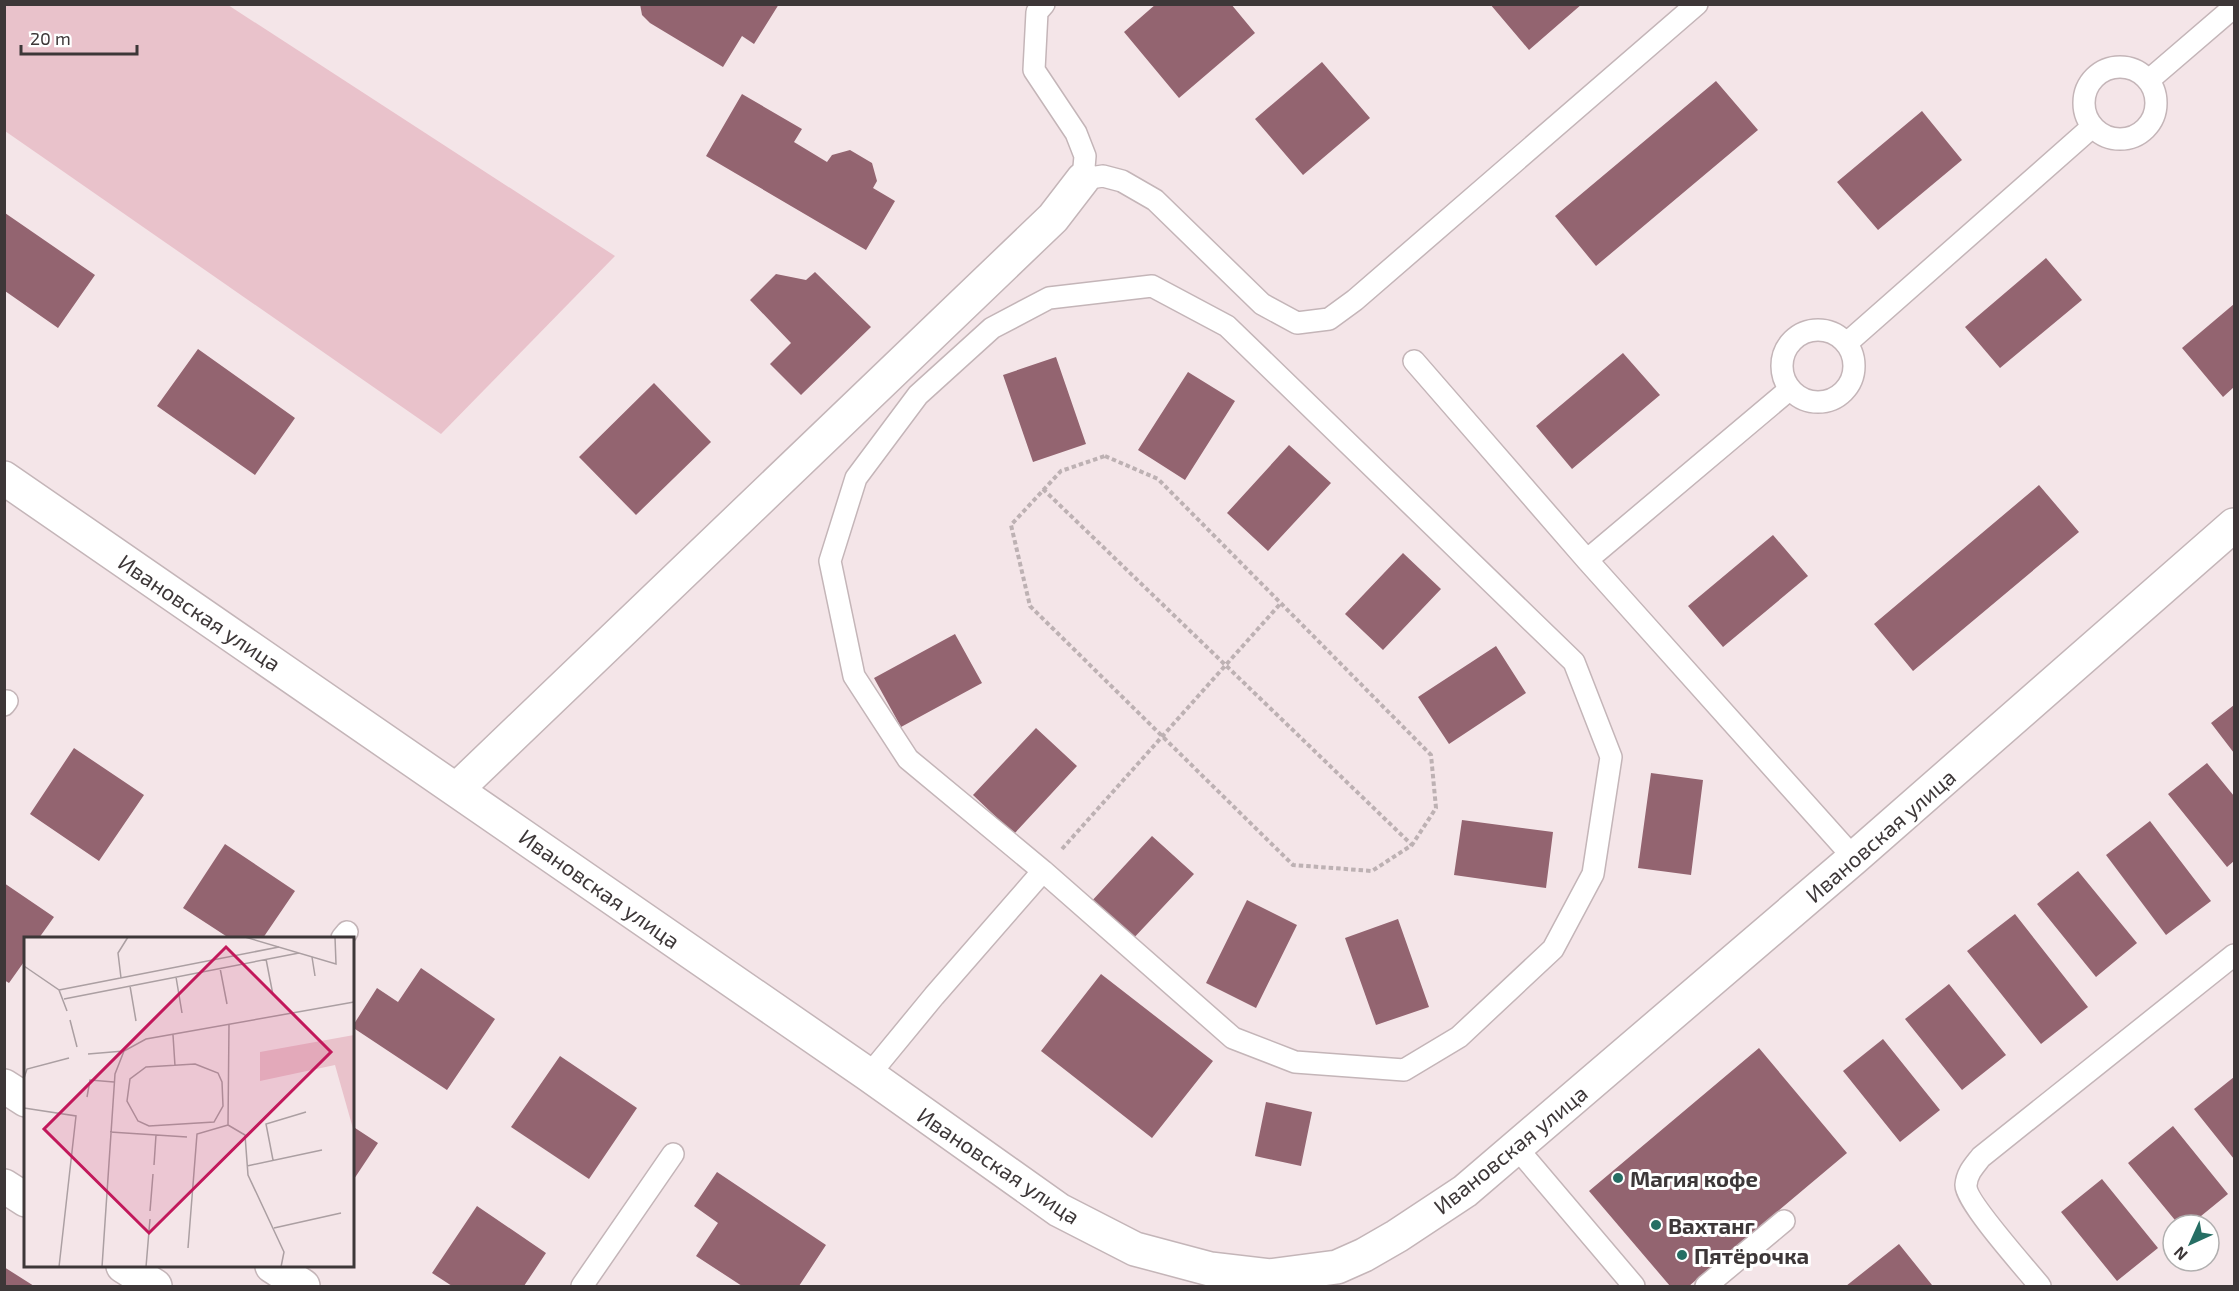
<svg xmlns="http://www.w3.org/2000/svg" width="2239" height="1291" font-family="'Exo 2',sans-serif">
	<style>
		.green { fill: #e9c2cb }
		.building { fill: #936470 }
		.lines { fill: none; stroke-linecap: round; stroke-linejoin: round }
		.lane-casing { stroke: #c4b5b8; stroke-width: 24 }
		.street-casing { stroke: #c4b5b8; stroke-width: 36 }
		.path { stroke: #bdb1b3; stroke-width: 4; stroke-dasharray: 4.5 3; stroke-linecap: butt }
		.lane { stroke: #fff; stroke-width: 21 }
		.street { stroke: #fff; stroke-width: 33 }
		.poi-dot { fill: #266e64; stroke: #fff; stroke-width: 2 }
		.labels { text-anchor: middle; dominant-baseline: central; stroke-width: 6; stroke-linejoin: round; paint-order: stroke }
		.street-label { font-size: 22px; fill: #3d3738; stroke: #fff }
		.poi-label { font-size: 22px; font-weight: bold; fill: #3d3738; stroke: #fff; text-anchor: start }
		.inset-road { fill: none; stroke: #ab9fa2; stroke-width: 1.5 }
		.view { fill: #c2185b; fill-opacity: 0.15; stroke: #c2185b; stroke-width: 3 }
		.inset-edge { fill: none; stroke: #3d3738; stroke-width: 3 }
	</style>
	<rect width="100%" height="100%" fill="#f4e5e8"/>
	<!-- green -->
	<path class="green" d="M5 4 228 5 615 256 441 434 5 131Z"/>
	<!-- building -->
	<path class="building" d="M640 4H779L754 44 742 36 723 67 650 23 642 15Z
		M1156 4H1231L1255 33 1179 98 1124 32Z
		M1490 4H1582L1529 50Z
		M1322 62 1370 118 1303 175 1255 119Z
		M1716 81 1758 130 1596 266 1555 216Z
		M742 94 802 129 794 142 827 162 832 155 850 150 872 163 877 181 873 188 895 201 866 250 706 156Z
		M1922 111 1962 160 1878 230 1837 182Z
		M5 213 95 275 58 328 5 291Z
		M2046 258 2082 300 2000 368 1965 327Z
		M815 272 871 327 801 395 770 364 791 343 750 300 776 274 806 280Z
		M2234 304V387L2223 397 2182 348Z
		M198 349 295 418 255 475 157 406Z
		M1623 353 1660 395 1572 469 1536 426Z
		M1056 357 1086 444 1033 462 1003 375Z
		M1188 372 1235 401 1185 480 1138 450Z
		M654 383 711 442 636 515 579 457Z
		M1289 445 1331 483 1268 551 1227 513Z
		M2039 485 2079 532 1913 671 1874 624Z
		M1773 535 1808 576 1723 647 1688 606Z
		M1403 553 1441 589 1383 650 1345 614Z
		M955 634 982 683 901 727 874 678Z
		M1496 646 1526 693 1449 744 1418 697Z
		M2234 705V753L2211 723Z
		M1036 728 1077 766 1014 834 973 795Z
		M74 748 144 795 99 861 30 814Z
		M2207 763 2234 796V861L2227 867 2168 794Z
		M1651 773 1703 780 1691 875 1638 868Z
		M1462 820 1553 832 1546 888 1454 875Z
		M2150 821 2211 901 2166 935 2106 855Z
		M1152 836 1194 874 1130 942 1089 904Z
		M225 844 295 891 263 938H229L183 908Z
		M2078 871 2137 943 2096 977 2037 904Z
		M4 883 54 917 39 938H26V959L9 983 4 980Z
		M1247 900 1297 925 1256 1008 1206 983Z
		M2015 914 2088 1007 2041 1044 1967 951Z
		M1398 919 1429 1007 1376 1025 1345 938Z
		M421 968 495 1019 447 1090 352 1027 377 988 398 1002Z
		M1101 974 1213 1061 1152 1138 1041 1051Z
		M1949 984 2006 1055 1962 1090 1905 1019Z
		M1883 1039 1940 1110 1900 1142 1843 1071Z
		M1759 1048 1847 1153 1689 1286H1670L1589 1191Z
		M560 1056 637 1108 589 1179 511 1127Z
		M2234 1077V1159L2194 1109Z
		M1266 1102 1312 1112 1301 1166 1255 1156Z
		M352 1126 378 1143 352 1182Z
		M2173 1126 2228 1194 2190 1225H2179L2128 1163Z
		M717 1172 826 1245 799 1286H742L696 1256 718 1223 694 1206Z
		M2102 1179 2158 1248 2117 1281 2061 1212Z
		M477 1206 546 1253 524 1286H452L432 1273Z
		M1899 1244 1932 1285 1846 1286Z
		M4 1267 34 1286H4Z"/>
	<g class="lines">
		<defs>
			<path id="lane" d="M1044 4 1037 12 1034 70 1076 133 1085 156 1083 179 1103 176 1122 181 1155 200 1262 304 1297 323 1329 319 1355 300 1697 4
				M2084 103a36 36 0 1 1 72 0a36 36 0 1 1-72 0Z
				M2149 80 2234 7
				M1152 286 1227 326 1574 662 1611 757 1593 874 1553 949 1459 1037 1404 1070 1295 1062 1233 1038 1043 871 908 759 854 676 830 561 856 478 918 395 992 328 1049 298Z
				M1782 366a36 36 0 1 1 72 0a36 36 0 1 1-72 0Z
				M1847 343 2092 127
				M1414 361 1587 560 1854 858
				M1587 560 1790 389
				M4 705 7 701
				M342 938 347 932
				M869 1075 934 996 1043 871
				M1516 1147 1634 1286
				M582 1286 673 1154
				M1706 1286 1784 1221
				M2040 1286C2027 1270 1965 1201 1966 1185 1967 1173 1974 1166 1981 1157L2234 955"/>
			<path id="street" d="M4 478 869 1075 1059 1210 1135 1249 1210 1269 1270 1276 1337 1267 1364 1255 1397 1236 1465 1191 1854 858 2234 525
				M457 789 1053 218 1083 179
				M4 1086 26 1100
				M4 1186 26 1200
				M123 1266 155 1286
				M272 1266 303 1286"/>
		</defs>
		<!-- lane casing -->
		<use href="#lane" class="lane-casing"/>
		<!-- street casing -->
		<use href="#street" class="street-casing"/>
		<!-- path -->
		<path class="path" d="M1105 456 1158 479 1431 755 1436 808 1412 845 1372 871 1293 865 1030 606 1011 525 1061 471Z
			M1043 489 1412 845
			M1062 849 1281 603"/>
		<!-- lane -->
		<use href="#lane" class="lane"/>
		<!-- street -->
		<use href="#street" class="street"/>
	</g>
	<!-- markers -->
	<g class="poi-dot">
		<circle cx="1618" cy="1178" r="6"/>
		<circle cx="1656" cy="1225" r="6"/>
		<circle cx="1682" cy="1255" r="6"/>
	</g>
	<g class="labels">
		<!-- street labels -->
		<g class="street-label">
			<text transform="translate(200 612) rotate(34)">Ивановская улица</text>
			<text transform="translate(1880 835) rotate(-41)">Ивановская улица</text>
			<text transform="translate(600 888) rotate(35)">Ивановская улица</text>
			<text transform="translate(1510 1149) rotate(-39)">Ивановская улица</text>
			<text transform="translate(999 1165) rotate(34)">Ивановская улица</text>
		</g>
		<!-- poi labels -->
		<g class="poi-label">
			<text x="1630" y="1178">Магия кофе</text>
			<text x="1668" y="1225">Вахтанг</text>
			<text x="1694" y="1255">Пятёрочка</text>
		</g>
	</g>
	<!-- overview -->
	<g transform="translate(24 937)">
		<rect width="330" height="330" fill="#f4e5e8"/>
		<path d="M330 98V195L311 128 236 144V115Z" fill="#e9c2cb"/>
		<path class="inset-road" d="M221 0 312 27 311 0M288 20 291 39M242 22 249 58M0 29 35 53 43 74M196 31 203 67M152 40 158 76M97 41 94 16 104 0M106 49 112 84M35 53 255 10M40 62 275 16M46 83 53 110M149 98 151 129M64 117 100 114M171 127 194 136 198 145 199 169 190 185 125 189 114 184 103 164 106 142 122 130ZM0 141 3 132 45 121M63 160 66 143 90 145M0 171 52 179 35 330M204 188 221 198 224 238 260 315 257 330M204 188 205 88M86 195 163 200M249 223 242 187 282 175M130 228 132 198M223 229 298 213M126 274 129 237M250 291 317 276M164 311 173 197 204 188M78 330 91 137 100 114 122 102 330 65M122 330 126 282"/>
		<path class="view" d="M202 10 307 115 125 296 20 192Z"/>
		<rect width="330" height="330" class="inset-edge"/>
	</g>
	<!-- border -->
	<rect width="2239" height="1291" fill="none" stroke="#3d3738" stroke-width="12"/>
	<!-- north arrow -->
	<g transform="translate(2191 1243) rotate(225)"><circle r="28" fill="#ffffff" stroke="#b1afaf" stroke-width="1.5"/>
	<path d="M0-4.5L10 22L0 15L-10 22Z" fill="#266e64"/>
	<text y="-9" font-size="16" font-weight="bold" text-anchor="middle" fill="#3d3738">N</text>
	</g>
	<!-- scale -->
	<path d="M21 45v9h116v-9" fill="none" stroke="#3d3738" stroke-width="3"/>
	<text x="30" y="45" font-size="18" fill="#3d3738" stroke="#ffffff" stroke-width="4.5" paint-order="stroke">20 m</text>
</svg>
